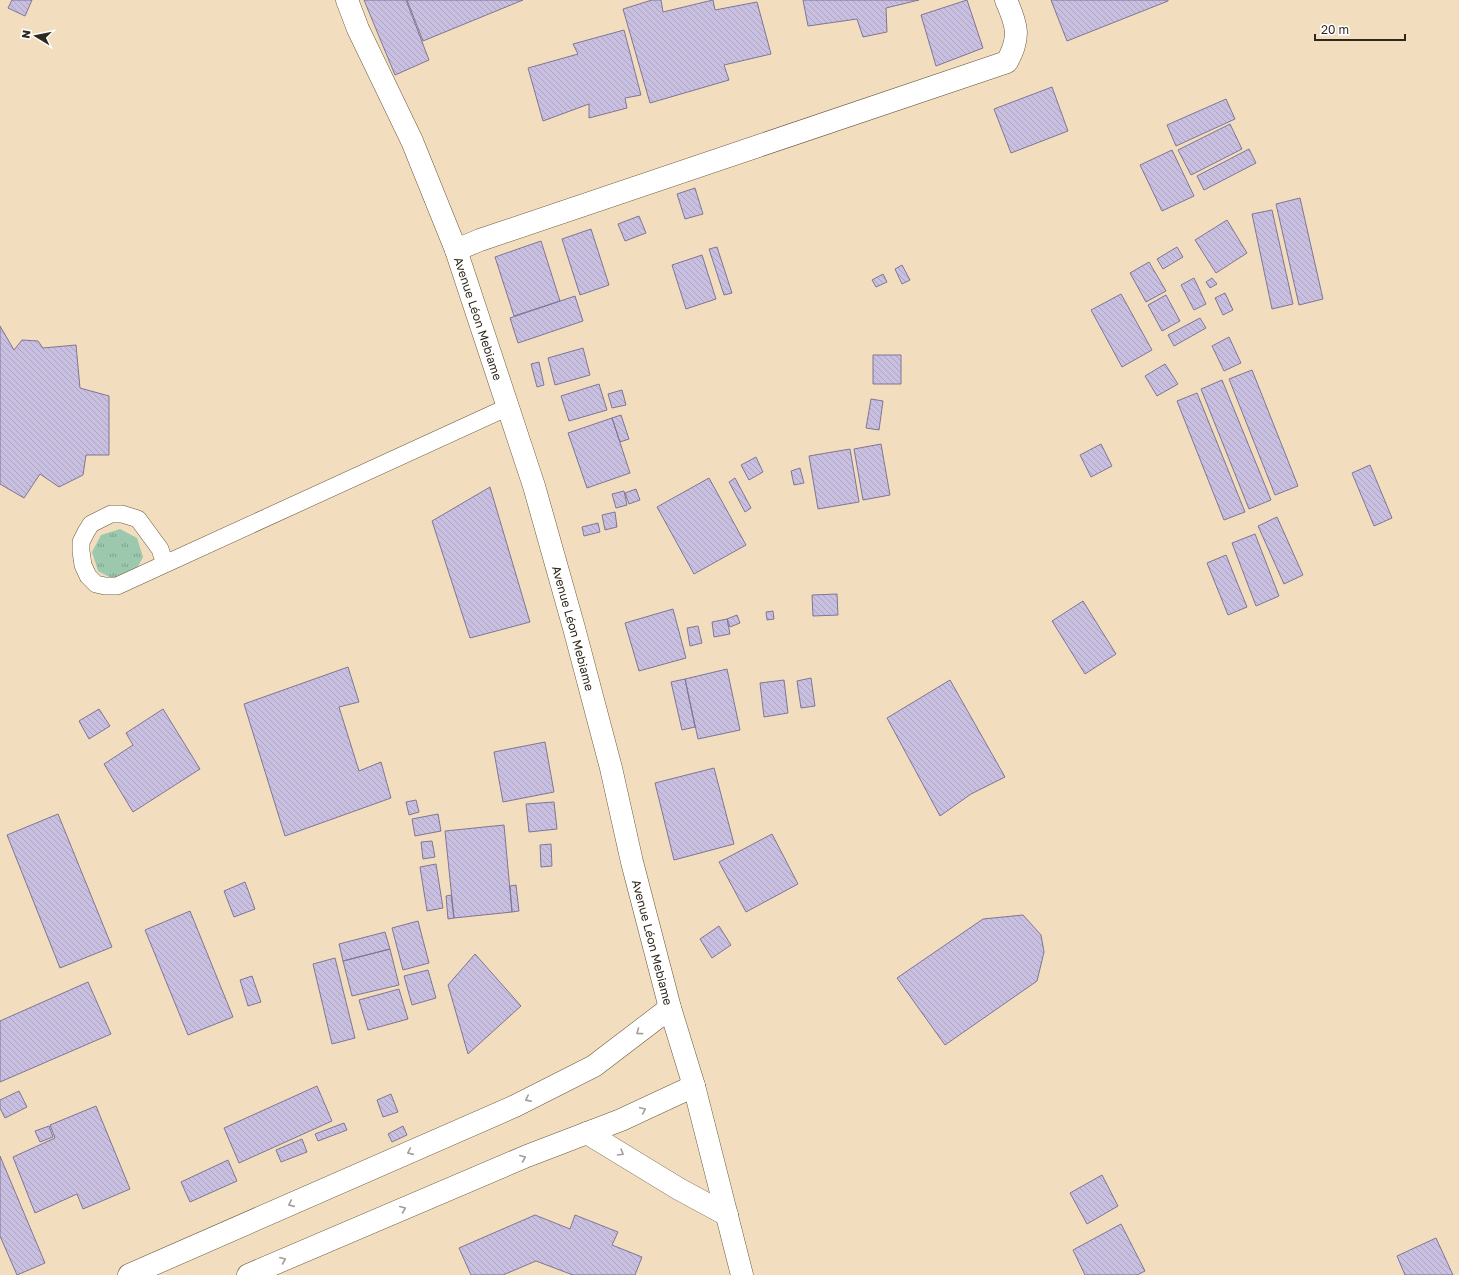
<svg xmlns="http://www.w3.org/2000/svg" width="1459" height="1275" font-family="'Golos Text',sans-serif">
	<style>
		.grass { fill: url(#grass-tufts) }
		.building { fill: url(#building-back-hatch); stroke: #7f7695 }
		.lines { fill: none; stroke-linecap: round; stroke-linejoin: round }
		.lane-casing { stroke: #68573b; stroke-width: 18 }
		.street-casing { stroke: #68573b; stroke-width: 23 }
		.secondary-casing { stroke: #68573b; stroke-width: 23 }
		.lane { stroke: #fff; stroke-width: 17 }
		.street { stroke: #fff; stroke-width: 22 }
		.secondary { stroke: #fff; stroke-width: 22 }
		.oneway { stroke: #a19e99 }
		.labels { text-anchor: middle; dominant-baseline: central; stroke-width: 3; stroke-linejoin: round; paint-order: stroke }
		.street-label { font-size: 12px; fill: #2f281c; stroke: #fff }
	</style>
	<defs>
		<pattern id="grass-tufts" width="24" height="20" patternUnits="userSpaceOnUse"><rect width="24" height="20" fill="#9cc8ad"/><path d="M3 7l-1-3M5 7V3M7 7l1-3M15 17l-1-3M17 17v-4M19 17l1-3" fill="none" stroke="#80a28c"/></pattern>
		<pattern id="building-back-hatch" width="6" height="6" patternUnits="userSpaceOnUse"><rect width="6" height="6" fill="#c9bfe0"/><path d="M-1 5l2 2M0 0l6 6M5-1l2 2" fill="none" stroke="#ada4c0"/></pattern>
	</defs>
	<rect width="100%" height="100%" fill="#f2debe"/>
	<!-- grass -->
	<path class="grass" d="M120 529 137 538 143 557 134 574 115 580 98 571 92 552 101 535Z"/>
	<!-- building -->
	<path class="building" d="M12 0H32L25 16 8 8Z
		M364 0H406L429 60 395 75Z
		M407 0H523L423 41Z
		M652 0H661L663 12 713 0 715 10 757 2 771 54 724 65 729 80 650 103 623 9Z
		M803 0H919L886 8 887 32 863 37 857 19 808 26Z
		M967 0 983 48 936 66 921 15Z
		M1051 0H1168V1L1067 41Z
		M624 30 641 95 625 98 627 108 589 118V104L543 121 528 68 578 54 573 44Z
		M1052 87 1068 131 1011 153 994 109Z
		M1226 99 1235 119 1176 146 1167 125Z
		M1230 124 1242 149 1191 175 1178 150Z
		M1249 149 1256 163 1204 190 1197 176Z
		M1172 150 1194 196 1162 211 1140 165Z
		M695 188 703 214 685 219 677 194Z
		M1300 198 1323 299 1299 305 1276 204Z
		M1272 210 1293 304 1272 309 1252 214Z
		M639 216 646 233 625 241 618 224Z
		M1227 220 1247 253 1216 273 1195 240Z
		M591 229 609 285 580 295 562 239Z
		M541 241 560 301 514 316 495 257Z
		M717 247 732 293 724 295 709 249Z
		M1177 247 1183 257 1163 269 1157 259Z
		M702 255 716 299 686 309 672 265Z
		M1149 262 1166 291 1146 302 1130 273Z
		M902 265 910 280 902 284 895 269Z
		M883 274 887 282 876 287 872 280Z
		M1194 278 1206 304 1194 310 1181 285Z
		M1212 278 1217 284 1210 288 1206 282Z
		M1225 293 1233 310 1223 315 1215 298Z
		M1121 294 1152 350 1122 367 1091 310Z
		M1166 295 1180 321 1162 331 1148 305Z
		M575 296 583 321 518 343 510 318Z
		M1200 318 1206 328 1174 346 1168 335Z
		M0 326 14 350 22 340 38 341 43 348 76 345 80 388 109 396V455H86L83 475 59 487 40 474 24 498 0 484Z
		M1229 337 1241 363 1224 371 1212 346Z
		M583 348 590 375 555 385 548 358Z
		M873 355H901V384H873Z
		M539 362 544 385 537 387 531 364Z
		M1165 364 1178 384 1157 396 1145 376Z
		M1252 370 1298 486 1275 495 1229 379Z
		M1222 380 1271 500 1249 509 1201 389Z
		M599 384 607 410 569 421 561 396Z
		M622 390 626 405 612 408 608 394Z
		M1197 393 1245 512 1224 520 1177 401Z
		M871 399 883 401 879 430 866 428Z
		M621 415 629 439 620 442 612 418Z
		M612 418 630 473 587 488 568 433Z
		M881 444 890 495 863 500 854 449Z
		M1101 444 1112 466 1091 477 1080 455Z
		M850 449 859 502 818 509 809 456Z
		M756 457 763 472 749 480 741 465Z
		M1370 465 1392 518 1374 526 1352 473Z
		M800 468 804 483 794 485 791 471Z
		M709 478 746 545 694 574 657 507Z
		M735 478 751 508 745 512 729 482Z
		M490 487 530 622 470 638 432 521Z
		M636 489 640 500 629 504 625 493Z
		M624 491 627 505 616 508 612 494Z
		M615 512 617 527 605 530 602 515Z
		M1277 517 1303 575 1284 584 1258 526Z
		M598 523 600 532 584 536 582 527Z
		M1255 534 1279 596 1256 606 1232 543Z
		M1226 555 1247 607 1228 615 1207 563Z
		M837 594 838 615 813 616 812 595Z
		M1083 601 1116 654 1085 674 1052 621Z
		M673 609 686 658 639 671 625 623Z
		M773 611 774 619 767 620 766 612Z
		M737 615 740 623 730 627 727 619Z
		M727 619 730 634 714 637 712 622Z
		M698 626 702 643 690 646 687 628Z
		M348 667 359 702 339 707 359 771 381 762 391 798 285 836 244 704Z
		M727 669 740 730 698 739 685 679Z
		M811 678 815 706 801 708 797 681Z
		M685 679 695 727 682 730 671 682Z
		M784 680 788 713 764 717 760 683Z
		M950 680 1005 777 971 794 940 816 887 718Z
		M99 709 110 726 89 739 79 721Z
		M163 709 200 769 133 812 104 764 133 745 126 733Z
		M545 742 554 792 503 802 494 752Z
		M714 768 734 844 674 860 655 783Z
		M416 800 419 812 409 815 406 802Z
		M554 802 557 829 529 832 526 804Z
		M58 814 112 947 60 968 7 835Z
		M438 814 441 831 415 836 412 819Z
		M504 825 512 912 454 918 445 831Z
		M772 834 798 884 746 912 719 862Z
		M432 841 435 857 423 859 421 842Z
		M551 844 552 866 541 867 540 845Z
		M436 864 443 908 427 911 420 867Z
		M245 882 255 909 234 917 224 891Z
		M516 885 519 911 512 912 510 886Z
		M451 895 454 918 448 919 446 896Z
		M190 911 233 1017 188 1035 145 930Z
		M1023 915 1041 935 1044 952 1037 981 945 1045 897 978 983 919Z
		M418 921 429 963 403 970 392 928Z
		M719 926 731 945 712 958 700 939Z
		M385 932 390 949 343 961 339 944Z
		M390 949 399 985 352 996 343 961Z
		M475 954 521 1006 468 1054 448 985Z
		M335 958 355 1038 332 1044 313 964Z
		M428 970 436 998 412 1005 404 976Z
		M252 976 261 1002 248 1006 240 980Z
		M88 982 111 1034 0 1082V1021Z
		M399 989 408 1019 368 1030 359 1000Z
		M317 1086 332 1121 239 1163 224 1128Z
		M19 1091 27 1107 5 1118 0 1108V1100Z
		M391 1094 398 1112 383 1117 377 1100Z
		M96 1106 130 1189 83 1209 77 1194 35 1213 13 1157 55 1138 50 1125Z
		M344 1123 347 1130 318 1141 315 1134Z
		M49 1126 53 1137 40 1142 35 1131Z
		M403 1126 407 1135 392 1142 388 1134Z
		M302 1139 307 1152 281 1162 276 1150Z
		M0 1156 45 1263 17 1275 0 1236Z
		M228 1160 237 1181 190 1202 181 1182Z
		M1102 1175 1118 1206 1087 1224 1070 1193Z
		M535 1215 570 1229 575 1215 618 1232 612 1245 642 1257 635 1275H573L536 1261 503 1275H471L459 1248Z
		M1121 1224 1145 1271 1137 1275H1085L1073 1250Z
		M1436 1238 1453 1275H1405L1397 1256Z"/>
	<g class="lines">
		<defs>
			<path id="lane" d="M165 564 117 586H105L96 584 88 576 83 565 81 551V542L86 532 91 524 111 514H122L138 519 160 549 165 564 508 407"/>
			<path id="street" d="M456 250 480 240 1007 62C1021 37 1017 25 1006 0"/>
			<g id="secondary">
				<path id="s1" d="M347 0 358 29 412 141 456 250 534 486 574 628 611 768 632 862 670 1008 694 1086 742 1275"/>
				<path d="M587 1133 679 1189 727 1215"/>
				<path d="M129 1275 515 1106 594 1066 670 1008"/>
				<path d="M248 1275 527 1156 621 1120 694 1086"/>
			</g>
		</defs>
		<!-- lane casing -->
		<use href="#lane" class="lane-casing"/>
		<!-- street casing -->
		<use href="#street" class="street-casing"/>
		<!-- secondary casing -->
		<use href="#secondary" class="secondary-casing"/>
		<!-- lane -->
		<use href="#lane" class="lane"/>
		<!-- street -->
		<use href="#street" class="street"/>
		<!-- secondary -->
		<use href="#secondary" class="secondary"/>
	</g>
	<!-- one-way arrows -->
	<defs><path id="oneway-chevron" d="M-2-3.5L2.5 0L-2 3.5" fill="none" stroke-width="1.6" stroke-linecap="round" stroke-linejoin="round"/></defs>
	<g class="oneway">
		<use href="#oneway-chevron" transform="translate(639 1032) rotate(143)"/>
		<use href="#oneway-chevron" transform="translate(528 1099) rotate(153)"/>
		<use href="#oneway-chevron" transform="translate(643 1110) rotate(-25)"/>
		<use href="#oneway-chevron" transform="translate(410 1152) rotate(156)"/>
		<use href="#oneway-chevron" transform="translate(621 1153) rotate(31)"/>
		<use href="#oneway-chevron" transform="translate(523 1158) rotate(-23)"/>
		<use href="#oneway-chevron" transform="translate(291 1204) rotate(156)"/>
		<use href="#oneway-chevron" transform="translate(403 1209) rotate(-23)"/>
		<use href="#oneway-chevron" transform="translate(283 1260) rotate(-23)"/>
	</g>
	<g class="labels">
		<!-- street labels -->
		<g class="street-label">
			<text stroke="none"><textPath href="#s1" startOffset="345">Avenue Léon Mebiame</textPath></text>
			<text stroke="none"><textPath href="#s1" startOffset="669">Avenue Léon Mebiame</textPath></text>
			<text stroke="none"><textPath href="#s1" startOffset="993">Avenue Léon Mebiame</textPath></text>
		</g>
	</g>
	<!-- north arrow -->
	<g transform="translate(36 36) rotate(280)" stroke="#ffffff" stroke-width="3" paint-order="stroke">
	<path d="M0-3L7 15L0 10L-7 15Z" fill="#2f281c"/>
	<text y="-6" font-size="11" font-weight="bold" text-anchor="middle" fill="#2f281c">N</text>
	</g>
	<!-- scale -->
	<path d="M1315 34v6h90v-6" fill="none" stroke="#2f281c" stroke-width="2"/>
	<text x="1321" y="34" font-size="12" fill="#2f281c" stroke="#ffffff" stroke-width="3" paint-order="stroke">20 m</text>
</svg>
